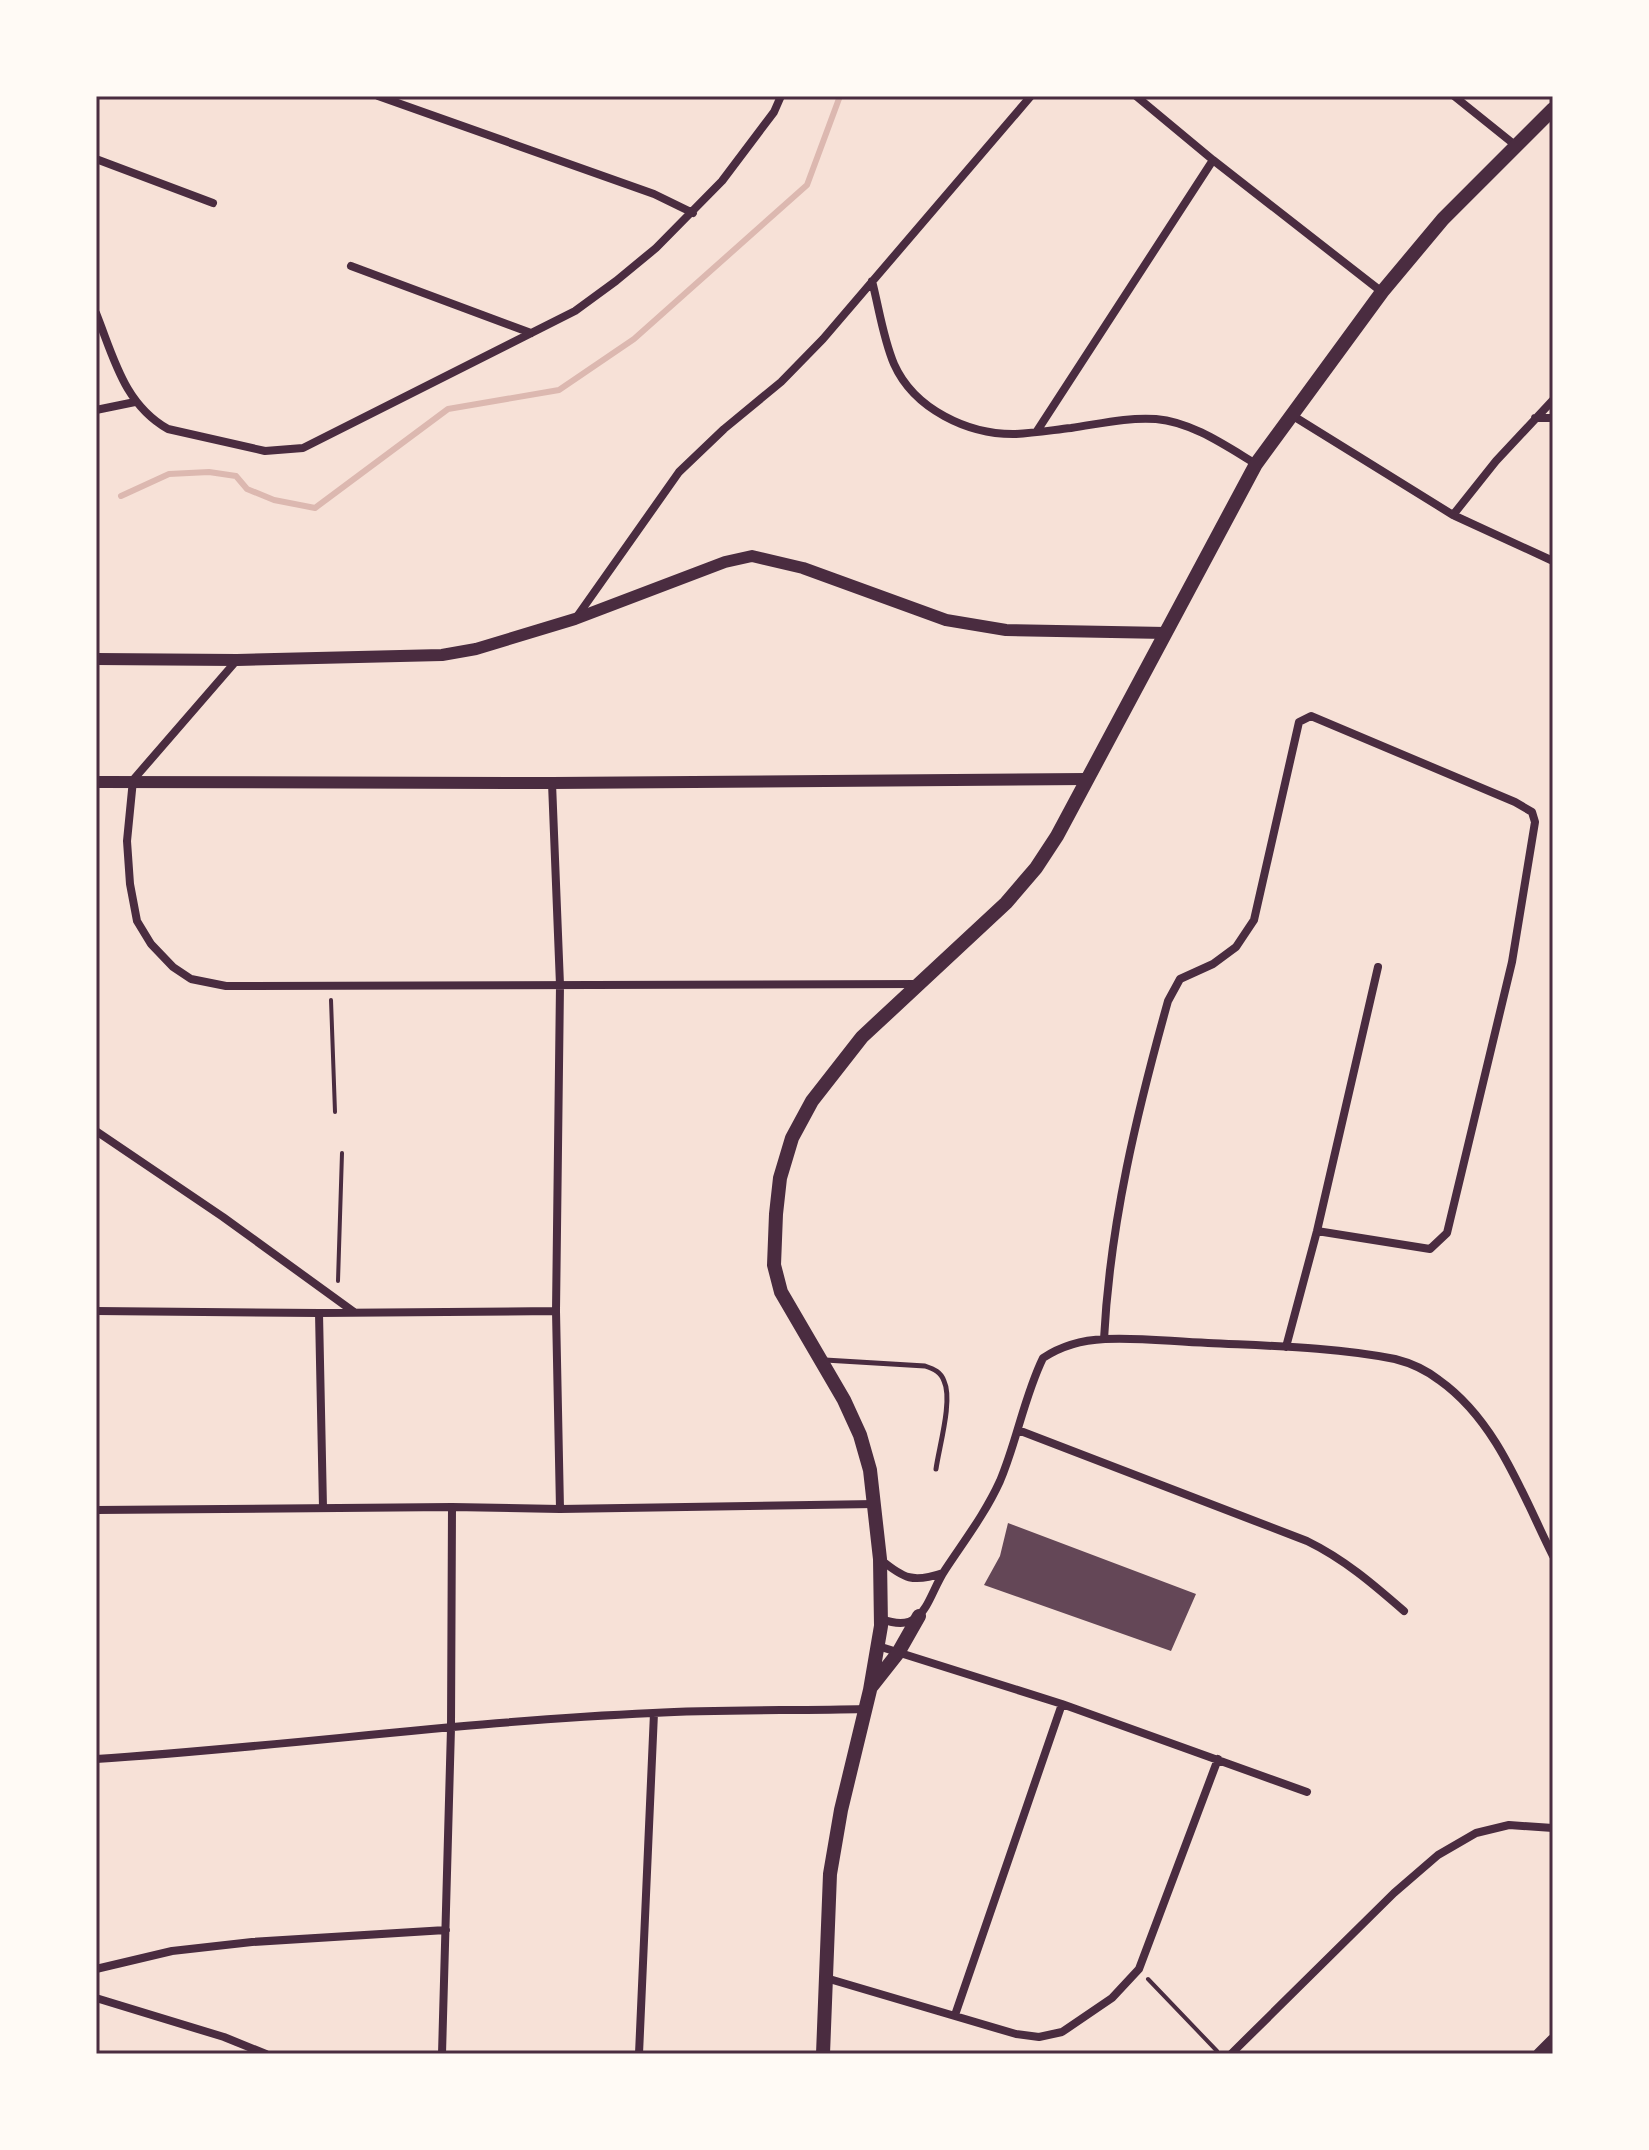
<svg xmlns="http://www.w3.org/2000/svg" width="1649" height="2150" font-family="Figtree,sans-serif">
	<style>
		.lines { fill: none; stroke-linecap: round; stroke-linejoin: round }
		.stream { stroke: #dcb8b0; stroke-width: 6 }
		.building { fill: #644757 }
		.path { stroke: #4a2c40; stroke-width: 4 }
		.service { stroke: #4a2c40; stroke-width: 5 }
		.minor { stroke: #4a2c40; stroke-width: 8 }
		.tertiary { stroke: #4a2c40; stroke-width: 12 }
		.secondary { stroke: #4a2c40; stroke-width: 14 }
		.neatline { fill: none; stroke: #4a2c40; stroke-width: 3 }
	</style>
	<rect width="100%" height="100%" fill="#f7e1d7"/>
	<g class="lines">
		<!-- stream -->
		<path class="stream" d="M121 496 169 474 209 472 236 476 247 489 274 500 315 508 448 409 559 390 634 339 807 185 840 96"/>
	</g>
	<!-- building -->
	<path class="building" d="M1008 1523 1196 1594 1171 1651 984 1585 1000 1556Z"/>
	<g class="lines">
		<!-- path -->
		<path class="path" d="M331 1000 335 1112
			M338 1281 342 1153
			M1148 1979 1217 2051"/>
		<!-- service -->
		<path class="service" d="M825 1360 925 1366C934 1369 941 1372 944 1381 953 1400 939 1447 936 1469"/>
		<!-- minor -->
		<path class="minor" d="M378 96 654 194 693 213
			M1136 96 1213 160 1382 292
			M1454 96 1515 145
			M96 159 213 203
			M351 266 531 333
			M872 281C879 308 883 338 894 364 914 409 968 435 1016 434 1034 433 1053 430 1071 428 1099 424 1127 417 1156 419 1192 422 1226 446 1256 464
			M96 313C114 358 124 404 168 429L265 451 303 448 575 311 616 281 656 248 722 181 774 112 781 96
			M96 410 135 402
			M1290 414 1453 515 1553 561
			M1535 418H1553
			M1037 431 1213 160
			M1453 515 1496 461 1553 400
			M576 618 679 472 724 429 781 382 823 339 1031 96
			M237 660 133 780 127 841 130 884 137 921 151 944 173 967 191 979 226 986 919 984
			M552 783 560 985 556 1311 560 1509
			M96 1131 223 1217 354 1312
			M96 1311 319 1313 556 1311
			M319 1313 323 1508
			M1104 1339C1110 1223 1137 1112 1168 1001L1180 979 1213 964 1236 947 1254 920 1299 722 1311 716 1515 802 1532 812 1535 822 1512 962 1447 1233 1430 1249 1317 1231
			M1286 1347 1317 1231 1378 967
			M1018 1430 1307 1541C1344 1559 1373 1584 1404 1611
			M96 1510 452 1507 560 1509 875 1504
			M880 1559C904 1579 913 1583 943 1573
			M882 1619C925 1636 927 1597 945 1570 964 1541 985 1514 1000 1481 1017 1441 1024 1397 1043 1358 1061 1346 1083 1340 1105 1339 1139 1337 1174 1342 1208 1343 1270 1346 1335 1347 1395 1359 1411 1363 1426 1370 1439 1380 1497 1421 1522 1494 1553 1556
			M878 1646 1062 1704 1307 1792
			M96 1759C282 1747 467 1721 653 1713 723 1709 795 1711 865 1709
			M96 1969 172 1951 252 1942 446 1930
			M826 1978 1016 2034 1039 2037 1062 2032 1112 1998 1139 1969 1218 1759
			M96 1998 224 2037 266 2054
			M955 2015 1062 1704
			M442 2054 451 1728 452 1507
			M639 2054 654 1713
			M1231 2054 1394 1893 1438 1855 1476 1833 1509 1825 1553 1828"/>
		<!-- tertiary -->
		<path class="tertiary" d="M96 659 237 660 442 655 476 649 575 619 725 562 752 556 803 568 946 620 1006 630 1166 633
			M96 782 552 783 1087 779
			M1539 2054 1553 2040"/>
		<!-- secondary -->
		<path class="secondary" d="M872 1686 898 1653 919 1616
			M823 2054 830 1874 841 1810 870 1690 881 1626 880 1559 870 1470 860 1435 844 1400 781 1292 774 1265 776 1214 780 1178 792 1138 812 1101 862 1037 1006 903 1036 868 1057 836 1256 464 1382 292 1443 219 1553 109"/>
	</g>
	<!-- border -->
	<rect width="1649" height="2150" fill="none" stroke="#fffaf5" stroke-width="196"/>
	<rect x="98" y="98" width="1453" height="1954" class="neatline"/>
</svg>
